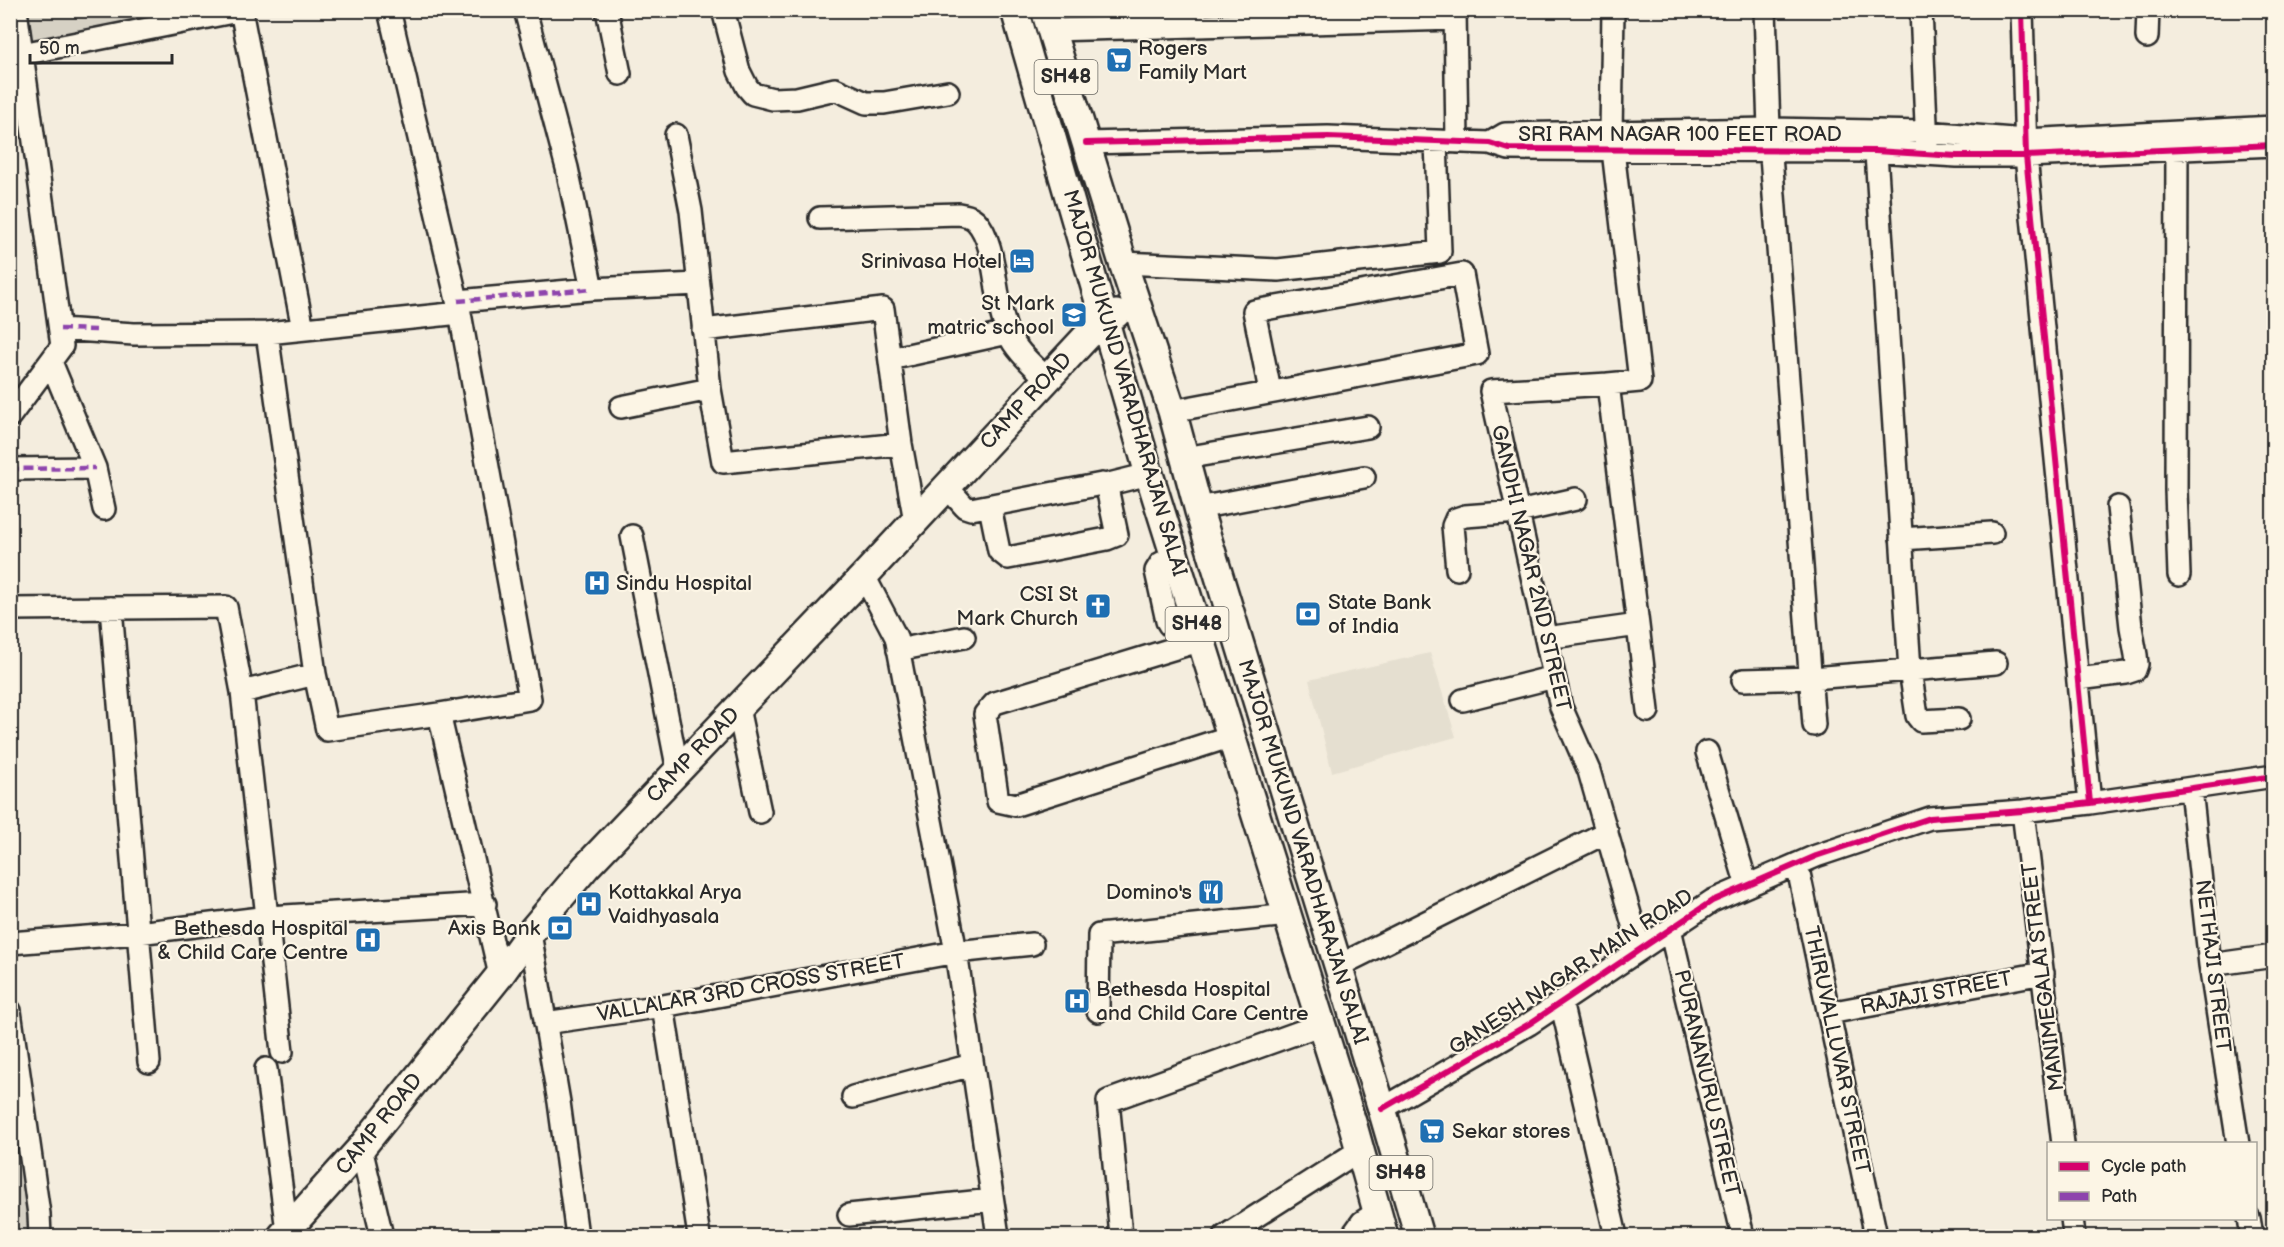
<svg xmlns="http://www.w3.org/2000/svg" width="2284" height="1247" font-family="'Balsamiq Sans',sans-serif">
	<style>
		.built { fill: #e5dfd0 }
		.green { fill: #d6d1c4; stroke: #807e78; stroke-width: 1.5 }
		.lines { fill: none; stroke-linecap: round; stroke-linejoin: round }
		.minor-casing { stroke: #2b2b2b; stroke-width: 26 }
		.major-casing { stroke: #2b2b2b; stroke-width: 32 }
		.minor { stroke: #fcf5e5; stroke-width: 21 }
		.major { stroke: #fcf5e5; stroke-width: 27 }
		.quiet { stroke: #8e44ad; stroke-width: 4.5; stroke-dasharray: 9 4.5; stroke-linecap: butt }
		.cycleway-casing { stroke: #fcf5e5; stroke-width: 10 }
		.cycleway { stroke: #d6006c; stroke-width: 6 }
		.labels { text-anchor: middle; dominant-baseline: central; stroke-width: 4.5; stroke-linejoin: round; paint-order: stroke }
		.shield { fill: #fcf5e5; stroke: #6a6863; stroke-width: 1.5 }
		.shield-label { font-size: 20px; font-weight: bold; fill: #2b2b2b }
		.poi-label { font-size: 21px; fill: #2b2b2b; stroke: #fcf5e5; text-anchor: start }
		.street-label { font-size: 21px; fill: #2b2b2b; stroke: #fcf5e5 }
	</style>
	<rect width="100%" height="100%" fill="#f4edde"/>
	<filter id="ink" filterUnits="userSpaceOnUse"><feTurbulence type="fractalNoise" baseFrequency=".0167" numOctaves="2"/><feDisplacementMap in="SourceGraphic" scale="12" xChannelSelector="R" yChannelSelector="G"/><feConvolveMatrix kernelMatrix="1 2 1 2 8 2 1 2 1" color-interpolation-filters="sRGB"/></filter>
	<g filter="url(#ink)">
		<!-- built -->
		<path class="built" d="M1430 653 1456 737 1332 772 1309 680Z"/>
		<!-- green -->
		<path class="green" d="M28 10 212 11 31 47Z
			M10 953H11L44 1236H11Z"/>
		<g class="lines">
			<defs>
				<path id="minor" d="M241 10 303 329
					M389 10 460 313 530 699 439 714
					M525 10 567 168 592 289
					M607 10 620 74
					M723 10 739 71 747 87 753 94 773 99 797 98 835 89 866 103H884L948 92
					M1455 10 1457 142
					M1765 10 1769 129 1814 725
					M1921 10 1927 146
					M2022 10 2026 156 2090 803
					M1051 30 1455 19
					M2147 37 2148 10
					M22 54 243 10
					M676 135 691 211 710 389 723 462 901 444
					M2177 138 2176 490 2179 575
					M1086 143 1328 137 1490 143 1509 149 1875 151 1957 156H2026L2274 145
					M1490 143 1505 134 1769 129 1926 132 2025 140 2274 127
					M820 218 959 214C965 215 971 216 976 221 998 244 993 301 1008 333 1016 351 1033 365 1047 379
					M1123 263 1278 270 1440 252 1436 142
					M458 301 592 289 698 284
					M60 329 134 334 267 333 460 313
					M703 330 883 309 901 444 915 521
					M267 333 315 674 327 730 439 714 500 975
					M890 359 1008 333
					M51 362 95 468 104 509
					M1608 384 1491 391 1561 707 1589 771 1640 949
					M621 407 710 389
					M1172 411 1477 354 1462 274 1254 311 1270 391
					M10 416 62 346 16 10
					M1184 458 1368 427
					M10 469 95 468
					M1105 485 1149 474
					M947 487 965 507 971 509 1102 484 1107 488 1117 535 1107 539 1008 558 999 551 990 507
					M1198 508 1364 477
					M632 536 678 771
					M1901 539 1992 533
					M1176 558 1161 563 1156 571 1167 621C1173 634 1186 629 1198 628
					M1457 569 1453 526 1456 519 1465 516 1518 512 1576 499
					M864 576 896 637 956 952 998 1236
					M111 608 149 1062
					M10 609 226 607 242 692 282 1052
					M1638 625 1648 711
					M1546 638 1638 625 1608 384 1640 381 1611 133 1613 10
					M1202 640 995 703 985 714 998 801 1016 805 1232 736
					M898 650 964 637
					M2078 679 2126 673 2135 670 2137 664 2136 655 2131 627 2118 507
					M1743 680 1812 678 1910 670 1875 138
					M242 692 315 674
					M1463 700 1554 677
					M738 708 760 812
					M1959 719 1921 721 1917 716 1910 670 1996 663
					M1707 752 1747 886
					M2191 789 2210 965 2238 1144
					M2023 811 2063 1144
					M1797 864 1876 1236
					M1670 929 1743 1236
					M530 933 559 1102 577 1236
					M10 943 138 933 268 917 485 904
					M2210 965 2274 956
					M1338 966 1607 832
					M1561 1002 1616 1236
					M663 1006 699 1236
					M10 1011 39 1214 40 1236
					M1098 1011 1099 935 1288 915
					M1829 1013 2043 973
					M545 1023 663 1006 956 952 1032 944
					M266 1069 287 1231
					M853 1097 972 1065
					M1382 1109 1529 1024 1712 901 1816 856 1930 818 2023 811 2090 803 2274 776
					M361 1148 382 1236
					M849 1215 992 1200
					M2072 1218 2074 1236
					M2249 1218 2252 1236
					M1121 1236 1108 1101 1322 1024
					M1225 1236 1360 1150
					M1352 1236 1362 1222 1377 1212"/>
				<path id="major" d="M1015 10 1149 474 1352 1122 1384 1236
					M1045 10 1123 263 1172 411 1199 511 1382 1109 1419 1236
					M282 1236 361 1148 500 975 530 933 586 867 864 576 1103 319 1116 314"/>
			</defs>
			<!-- minor casing -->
			<use href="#minor" class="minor-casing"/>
			<!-- major casing -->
			<use href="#major" class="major-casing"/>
			<!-- minor -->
			<use href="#minor" class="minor"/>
			<!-- major -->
			<use href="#major" class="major"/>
			<!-- quiet -->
			<path class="quiet" d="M458 301 592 289
				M60 329 98 330
				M10 469 95 468"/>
			<defs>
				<path id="cycleway" d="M2022 10 2026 156 2090 803
					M1086 143 1328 137 1490 143 1509 149 1875 151 1957 156H2026L2274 145
					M1382 1109 1529 1024 1712 901 1816 856 1930 818 2023 811 2090 803 2274 776"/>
			</defs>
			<!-- cycleway casing -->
			<use href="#cycleway" class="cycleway-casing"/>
			<!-- cycleway -->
			<use href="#cycleway" class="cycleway"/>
		</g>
	</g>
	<!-- icons -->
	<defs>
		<symbol id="supermarket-square" viewBox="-11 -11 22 22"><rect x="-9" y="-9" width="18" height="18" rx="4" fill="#1f6fb2" stroke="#fcf5e5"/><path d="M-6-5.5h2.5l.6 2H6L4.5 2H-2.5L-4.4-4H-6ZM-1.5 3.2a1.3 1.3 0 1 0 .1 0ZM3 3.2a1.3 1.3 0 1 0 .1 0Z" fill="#fff"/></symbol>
		<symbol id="hotel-square" viewBox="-11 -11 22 22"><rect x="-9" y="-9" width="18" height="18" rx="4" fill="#1f6fb2" stroke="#fcf5e5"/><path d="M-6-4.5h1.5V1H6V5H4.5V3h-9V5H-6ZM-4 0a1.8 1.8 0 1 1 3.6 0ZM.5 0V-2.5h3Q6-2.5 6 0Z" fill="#fff"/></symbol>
		<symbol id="school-square" viewBox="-11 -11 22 22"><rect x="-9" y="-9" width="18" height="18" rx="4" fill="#1f6fb2" stroke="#fcf5e5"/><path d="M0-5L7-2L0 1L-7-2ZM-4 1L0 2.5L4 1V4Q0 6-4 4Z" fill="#fff"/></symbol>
		<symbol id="hospital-square" viewBox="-11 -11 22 22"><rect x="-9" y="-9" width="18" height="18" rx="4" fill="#1f6fb2" stroke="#fcf5e5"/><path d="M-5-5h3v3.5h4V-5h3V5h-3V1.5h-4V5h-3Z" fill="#fff"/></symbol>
		<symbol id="church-square" viewBox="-11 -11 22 22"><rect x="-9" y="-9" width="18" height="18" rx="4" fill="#1f6fb2" stroke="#fcf5e5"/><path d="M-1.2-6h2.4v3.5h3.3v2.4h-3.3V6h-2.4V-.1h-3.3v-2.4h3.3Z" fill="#fff"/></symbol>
		<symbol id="bank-square" viewBox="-11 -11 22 22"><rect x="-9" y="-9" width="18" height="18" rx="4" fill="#1f6fb2" stroke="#fcf5e5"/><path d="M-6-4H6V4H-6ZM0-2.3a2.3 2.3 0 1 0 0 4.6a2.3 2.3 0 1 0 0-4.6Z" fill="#fff"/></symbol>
		<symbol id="restaurant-square" viewBox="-11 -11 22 22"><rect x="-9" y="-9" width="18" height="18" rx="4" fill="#1f6fb2" stroke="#fcf5e5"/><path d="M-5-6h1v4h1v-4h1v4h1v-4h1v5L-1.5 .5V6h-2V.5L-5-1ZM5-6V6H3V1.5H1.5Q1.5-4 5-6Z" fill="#fff"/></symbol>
	</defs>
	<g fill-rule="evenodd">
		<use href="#supermarket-square" x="1104" y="45" width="30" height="30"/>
		<use href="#hotel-square" x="1007" y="246" width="30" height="30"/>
		<use href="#school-square" x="1059" y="300" width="30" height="30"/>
		<use href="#hospital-square" x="582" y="568" width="30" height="30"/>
		<use href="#church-square" x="1083" y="591" width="30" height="30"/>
		<use href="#bank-square" x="1293" y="599" width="30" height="30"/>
		<use href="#restaurant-square" x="1196" y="877" width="30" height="30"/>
		<use href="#hospital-square" x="574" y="889" width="30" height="30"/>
		<use href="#bank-square" x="545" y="913" width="30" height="30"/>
		<use href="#hospital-square" x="353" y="925" width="30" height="30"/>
		<use href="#hospital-square" x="1062" y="986" width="30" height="30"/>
		<use href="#supermarket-square" x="1417" y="1116" width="30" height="30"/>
	</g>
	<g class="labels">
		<!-- shield labels -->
		<g class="shield">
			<rect x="1034.5" y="60" width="63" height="34" rx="4.5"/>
			<rect x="1165.5" y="607" width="63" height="34" rx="4.5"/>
			<rect x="1369.5" y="1156" width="63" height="34" rx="4.5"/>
		</g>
		<g class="shield-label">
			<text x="1066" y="77">SH48</text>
			<text x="1197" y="624">SH48</text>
			<text x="1401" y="1173">SH48</text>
		</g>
		<!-- poi labels -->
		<g class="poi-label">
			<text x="1138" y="48">Rogers<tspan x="1138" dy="24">Family Mart</tspan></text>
			<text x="1002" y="261" text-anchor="end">Srinivasa Hotel</text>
			<text x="1054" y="303" text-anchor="end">St Mark<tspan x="1054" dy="24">matric school</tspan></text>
			<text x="616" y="583">Sindu Hospital</text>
			<text x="1078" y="594" text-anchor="end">CSI St<tspan x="1078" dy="24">Mark Church</tspan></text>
			<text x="1328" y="602">State Bank<tspan x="1328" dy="24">of India</tspan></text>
			<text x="608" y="892">Kottakkal Arya<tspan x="608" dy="24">Vaidhyasala</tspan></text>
			<text x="1192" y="892" text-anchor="end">Domino's</text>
			<text x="348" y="928" text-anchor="end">Bethesda Hospital<tspan x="348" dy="24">&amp; Child Care Centre</tspan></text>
			<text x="540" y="928" text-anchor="end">Axis Bank</text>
			<text x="1096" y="989">Bethesda Hospital<tspan x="1096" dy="24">and Child Care Centre</tspan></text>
			<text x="1452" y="1131">Sekar stores</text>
		</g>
		<!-- street labels -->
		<g class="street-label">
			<text x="1680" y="134">SRI RAM NAGAR 100 FEET ROAD</text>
			<text transform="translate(1125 383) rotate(74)">MAJOR MUKUND VARADHARAJAN SALAI</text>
			<text transform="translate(1026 401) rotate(-47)">CAMP ROAD</text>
			<text transform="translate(1531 568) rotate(77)">GANDHI NAGAR 2ND STREET</text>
			<text transform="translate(693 755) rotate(-46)">CAMP ROAD</text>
			<text transform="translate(1303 852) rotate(73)">MAJOR MUKUND VARADHARAJAN SALAI</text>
			<text transform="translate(2213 966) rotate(83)">NETHAJI STREET</text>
			<text transform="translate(1571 972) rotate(-33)">GANESH NAGAR MAIN ROAD</text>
			<text transform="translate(2043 977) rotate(-97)">MANIMEGALAI STREET</text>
			<text transform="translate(751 988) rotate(-10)">VALLALAR 3RD CROSS STREET</text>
			<text transform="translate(1936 993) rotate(-11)">RAJAJI STREET</text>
			<text transform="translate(1837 1050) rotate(78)">THIRUVALLUVAR STREET</text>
			<text transform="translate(1707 1083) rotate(77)">PURANANURU STREET</text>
			<text transform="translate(379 1124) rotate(-51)">CAMP ROAD</text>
		</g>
	</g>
	<!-- margin -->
	<rect width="2284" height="1247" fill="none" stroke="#fcf5e5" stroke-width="36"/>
	<rect x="18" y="18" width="2248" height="1211" fill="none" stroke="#2b2b2b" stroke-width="2" filter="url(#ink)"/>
	<!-- legend -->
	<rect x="2047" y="1142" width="210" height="78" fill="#fcf5e5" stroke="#a8a49b" stroke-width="1.5"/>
	<rect x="2059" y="1162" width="30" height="9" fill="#d6006c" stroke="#a8a49b" stroke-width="1.5"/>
	<text x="2101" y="1172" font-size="18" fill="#2b2b2b">Cycle path</text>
	<rect x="2059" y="1192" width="30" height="9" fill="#8e44ad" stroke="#a8a49b" stroke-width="1.5"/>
	<text x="2101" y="1202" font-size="18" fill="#2b2b2b">Path</text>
	<!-- scale -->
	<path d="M30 54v9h142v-9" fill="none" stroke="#2b2b2b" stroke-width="3"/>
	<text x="39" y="54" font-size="18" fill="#2b2b2b" stroke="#fcf5e5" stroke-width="4.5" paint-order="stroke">50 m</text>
</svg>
